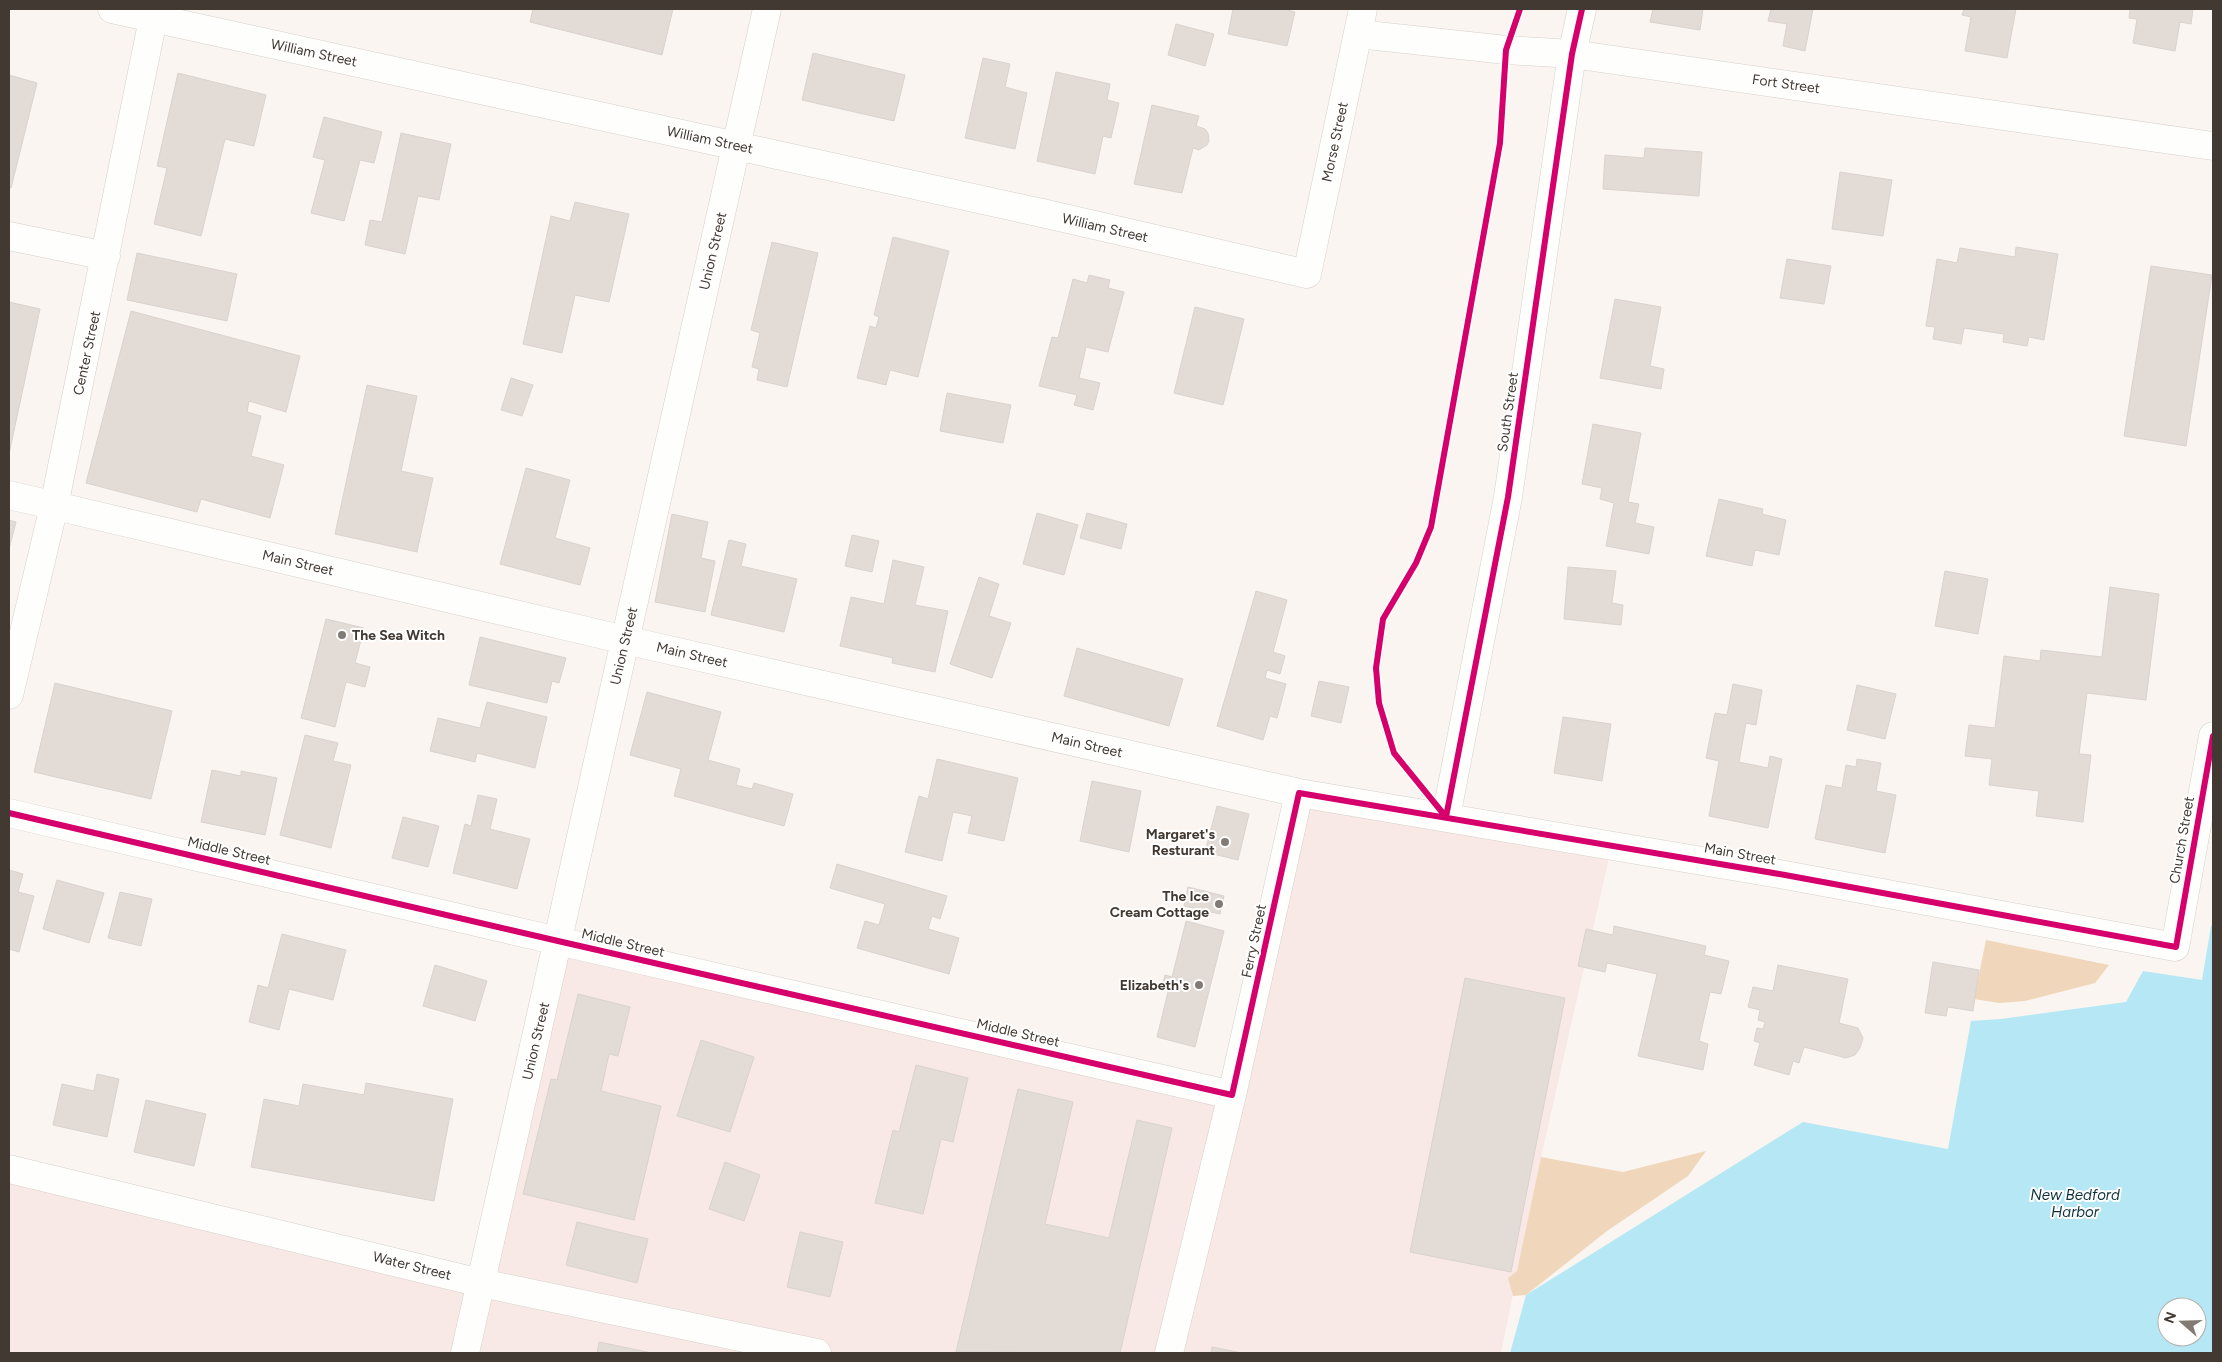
<svg xmlns="http://www.w3.org/2000/svg" width="2222" height="1362" font-family="Figtree,sans-serif">
	<style>
		.industrial { fill: #f8e9e6 }
		.green { fill: #f0d7bb }
		.water { fill: #b5e7f5; fill-rule: evenodd }
		.building { fill: #e3dbd6; stroke: #dad2ce }
		.lines { fill: none; stroke-linecap: round; stroke-linejoin: round }
		.minor-casing { stroke: #d7d0c9; stroke-width: 29 }
		.minor { stroke: #fefefd; stroke-width: 28 }
		.cycleway-casing { stroke: #fff; stroke-width: 9 }
		.cycleway { stroke: #d6006c; stroke-width: 6 }
		.poi-dot { fill: #827b74; stroke: #fff; stroke-width: 2 }
		.labels { text-anchor: middle; dominant-baseline: central; stroke-width: 4; stroke-linejoin: round; paint-order: stroke }
		.street-label { font-size: 14px; fill: #423a32; stroke: #fff }
		.poi-label { font-size: 14px; font-weight: bold; fill: #423a32; stroke: #fff; text-anchor: end }
		.water-label { font-size: 15px; font-style: italic; fill: #0e313b; stroke: #fff }
	</style>
	<rect width="100%" height="100%" fill="#faf5f0"/>
	<!-- industrial -->
	<path class="industrial" d="M1299 793 1612 845 1541 1157 1501 1353H9V1169L481 1283 558 941 1232 1095Z"/>
	<!-- green -->
	<path class="green" d="M1986 940 2109 965 2095 983 2025 1001 1999 1003 1974 999Z
		M1706 1151 1688 1176 1607 1231 1526 1295 1513 1296 1508 1278 1517 1271 1541 1157 1623 1172Z"/>
	<!-- water -->
	<path class="water" d="M2213 925V1353H1510L1526 1295 1803 1122 1948 1149 1971 1021 2001 1019 2126 1002 2143 971 2202 980 2211 926ZM2167 1307H2197V1337H2167Z"/>
	<!-- building -->
	<path class="building" d="M533 9H673L662 55 530 22Z
		M1233 9H1284L1295 12 1287 46 1228 34Z
		M1653 9H1703L1700 30 1650 22Z
		M1771 9H1813L1805 51 1783 46 1787 24 1768 21Z
		M1964 9H2016L2007 58 1965 51 1971 17 1962 15Z
		M2130 9H2193L2191 24 2180 22 2175 51 2133 43 2137 19 2129 18Z
		M1176 24 1214 34 1205 66 1168 55Z
		M813 53 905 75 894 121 802 100Z
		M983 58 1010 64 1005 87 1027 93 1015 149 965 138Z
		M1056 72 1110 84 1107 100 1119 103 1111 138 1103 136 1095 174 1037 161Z
		M178 73 266 95 254 146 225 139 201 236 154 224 167 168 157 166Z
		M9 75 37 83 11 188 9 187Z
		M1152 105 1199 116 1196 126 1205 129 1208 133 1209 141 1207 145 1199 150 1193 148 1182 193 1134 184Z
		M324 117 382 132 374 163 360 160 344 221 311 213 325 160 313 157Z
		M401 133 451 144 439 200 418 196 405 254 365 245 370 220 382 222Z
		M1645 148 1702 152 1699 196 1603 189 1605 155 1644 158Z
		M1840 172 1892 180 1883 236 1832 229Z
		M575 202 629 214 609 302 575 295 562 353 523 344 551 216 570 221Z
		M893 237 949 251 918 377 890 370 886 385 857 378 870 326 876 328 879 317 874 315Z
		M772 242 818 253 787 387 757 380 759 369 752 367 760 333 751 330Z
		M2016 247 2058 254 2044 340 2029 337 2027 346 2003 342 2004 334 1964 328 1961 344 1933 339 1935 327 1926 326 1937 259 1957 263 1960 248 2015 257Z
		M137 253 237 274 227 321 127 300Z
		M1787 259 1831 266 1824 304 1780 298Z
		M2151 266 2212 275 2186 446 2124 436Z
		M1089 275 1110 280 1108 288 1124 292 1108 352 1086 347 1079 378 1100 383 1093 410 1074 405 1077 395 1039 386 1052 337 1058 338 1073 279 1087 283Z
		M1615 299 1661 307 1650 366 1664 369 1661 389 1600 378Z
		M9 302 40 309 9 454Z
		M1195 307 1244 319 1223 405 1174 393Z
		M131 311 300 356 286 412 249 401 247 412 261 416 251 456 284 465 270 518 201 499 197 512 86 483Z
		M511 378 533 385 522 416 501 410Z
		M367 385 417 396 401 471 433 478 417 552 335 534Z
		M947 393 1011 405 1003 443 940 431Z
		M1593 424 1641 433 1628 502 1639 504 1635 523 1654 527 1649 554 1606 546 1614 503 1600 499 1602 488 1582 484Z
		M526 468 570 480 555 538 590 548 580 585 500 564Z
		M1719 499 1763 509 1762 514 1786 520 1779 555 1755 550 1752 566 1706 556Z
		M1037 513 1078 525 1064 575 1023 564Z
		M1087 513 1127 524 1121 549 1080 538Z
		M672 514 708 522 701 558 715 561 705 612 655 602Z
		M9 520 16 522 9 549Z
		M852 535 879 541 872 572 845 566Z
		M729 540 746 544 741 566 797 579 784 632 711 615Z
		M893 560 924 567 915 605 948 611 935 672 892 663 893 658 840 646 851 597 884 604Z
		M1568 567 1616 571 1612 603 1623 605 1621 625 1564 619Z
		M1945 571 1988 579 1978 634 1935 626Z
		M979 577 999 584 989 616 1011 623 992 678 950 664Z
		M2110 587 2159 594 2146 700 2087 693 2079 754 2091 755 2083 822 2036 816 2039 791 1989 785 1992 759 1965 756 1969 725 1995 728 2004 656 2040 661 2041 650 2102 657Z
		M1256 591 1287 600 1273 652 1285 656 1280 674 1267 670 1265 678 1286 684 1277 718 1270 716 1263 740 1217 726Z
		M326 619 364 628 355 663 370 667 365 687 346 682 335 727 301 718Z
		M480 637 566 658 559 683 552 681 547 703 469 685Z
		M1077 648 1183 679 1169 726 1064 696Z
		M1319 681 1349 687 1341 723 1311 716Z
		M55 683 172 711 151 799 34 772Z
		M1733 684 1762 690 1756 725 1746 723 1739 762 1768 768 1770 756 1782 759 1768 828 1709 816 1719 761 1706 758 1715 713 1727 715Z
		M1857 685 1896 694 1885 739 1847 730Z
		M647 692 721 712 708 760 740 769 736 785 752 789 754 783 793 794 784 826 674 796 681 769 630 755Z
		M487 702 547 717 535 768 477 753 475 762 430 751 438 718 480 728Z
		M1563 717 1611 724 1602 781 1554 773Z
		M305 735 338 743 333 761 351 765 331 848 280 835Z
		M937 759 1018 778 1004 841 968 833 972 816 953 812 942 861 905 852 919 796 928 799Z
		M1857 759 1881 763 1876 791 1896 795 1885 853 1815 839 1826 785 1842 788 1846 765 1856 767Z
		M212 770 241 776V771L277 778 265 835 201 822Z
		M1092 781 1141 791 1129 852 1080 841Z
		M478 795 497 799 490 829 530 839 517 889 453 873 465 824 471 826Z
		M1217 806 1249 814 1238 860 1205 852Z
		M403 817 439 826 428 867 392 858Z
		M837 864 947 896 940 919 932 916 928 929 959 938 949 974 857 948 865 921 879 925 885 904 830 888Z
		M9 870 23 874 18 892 34 896 19 952 9 949Z
		M57 880 104 893 89 943 43 929Z
		M1188 887 1224 896 1220 914 1184 906Z
		M120 892 152 899 141 946 108 938Z
		M1186 921 1224 931 1195 1047 1157 1037 1169 988 1162 987 1165 975 1172 977Z
		M1614 926 1706 946 1704 955 1729 961 1721 994 1710 992 1699 1041 1708 1044 1703 1070 1638 1056 1657 974 1607 963 1605 972 1578 966 1586 929 1613 935Z
		M282 934 346 950 333 1000 289 989 279 1030 249 1022 258 985 268 988Z
		M1933 962 1979 970 1973 1011 1948 1007 1946 1016 1925 1013Z
		M435 965 487 981 475 1021 423 1006Z
		M1778 965 1848 979 1839 1023 1858 1028 1863 1038 1860 1048 1855 1055 1846 1058 1804 1047 1799 1063 1793 1061 1789 1075 1754 1065 1760 1043 1754 1041 1757 1028 1763 1029 1765 1022 1758 1020 1760 1010 1748 1007 1753 987 1773 991Z
		M1465 978 1565 998 1511 1272 1410 1252Z
		M578 994 630 1007 618 1056 609 1054 601 1091 661 1106 634 1220 523 1194 551 1079 557 1080Z
		M701 1040 754 1057 730 1132 677 1116Z
		M916 1065 968 1078 953 1142 941 1139 923 1214 875 1203 893 1130 899 1132Z
		M97 1074 119 1079 107 1137 53 1125 62 1084 94 1091Z
		M366 1083 453 1099 434 1201 251 1167 264 1099 299 1106 303 1084 364 1095Z
		M1018 1089 1073 1102 1045 1224 1109 1238 1137 1120 1172 1128 1120 1353 956 1352Z
		M146 1100 206 1114 194 1166 134 1152Z
		M725 1162 760 1175 744 1221 709 1209Z
		M577 1222 648 1239 637 1283 566 1265Z
		M800 1232 843 1242 830 1297 787 1287Z
		M599 1342 652 1353H597Z
		M1212 1347 1237 1352V1353H1211Z"/>
	<g class="lines">
		<defs>
			<path id="minor" d="M112 9 1042 213 1307 274 1363 9
				M1358 34 1506 50 1572 54 2213 146
				M9 236 106 256
				M9 495 625 640 1299 793 1785 875 2175 947 2213 736
				M9 695 54 506 155 9
				M9 813 558 941 1232 1095
				M1446 817 1508 497 1572 54 1582 9
				M9 1169 481 1283 817 1353
				M465 1353 767 9
				M1169 1353 1232 1095 1299 793"/>
		</defs>
		<!-- minor casing -->
		<use href="#minor" class="minor-casing"/>
		<!-- minor -->
		<use href="#minor" class="minor"/>
		<defs>
			<path id="cycleway" d="M9 813 558 941 1232 1095 1299 793 1785 875 2176 947 2213 736
				M1446 817 1394 753 1379 703 1376 668 1383 619 1416 563 1431 527 1500 143 1506 50 1520 9
				M1446 817 1508 497 1572 54 1582 9"/>
		</defs>
		<!-- cycleway casing -->
		<use href="#cycleway" class="cycleway-casing"/>
		<!-- cycleway -->
		<use href="#cycleway" class="cycleway"/>
	</g>
	<!-- markers -->
	<g class="poi-dot">
		<circle cx="342" cy="635" r="5"/>
		<circle cx="1225" cy="842" r="5"/>
		<circle cx="1219" cy="904" r="5"/>
		<circle cx="1199" cy="985" r="5"/>
	</g>
	<g class="labels">
		<!-- street labels -->
		<g class="street-label">
			<text transform="translate(314 53) rotate(12)">William Street</text>
			<text transform="translate(1786 84) rotate(8)">Fort Street</text>
			<text transform="translate(710 140) rotate(12)">William Street</text>
			<text transform="translate(1335 142) rotate(-78)">Morse Street</text>
			<text transform="translate(1105 228) rotate(13)">William Street</text>
			<text transform="translate(713 251) rotate(-77)">Union Street</text>
			<text transform="translate(87 353) rotate(-78)">Center Street</text>
			<text transform="translate(1508 412) rotate(-82)">South Street</text>
			<text transform="translate(298 563) rotate(13)">Main Street</text>
			<text transform="translate(624 646) rotate(-77)">Union Street</text>
			<text transform="translate(692 655) rotate(13)">Main Street</text>
			<text transform="translate(1087 745) rotate(13)">Main Street</text>
			<text transform="translate(2182 840) rotate(-80)">Church Street</text>
			<text transform="translate(229 851) rotate(13)">Middle Street</text>
			<text transform="translate(1740 854) rotate(10)">Main Street</text>
			<text transform="translate(1254 941) rotate(-78)">Ferry Street</text>
			<text transform="translate(623 943) rotate(13)">Middle Street</text>
			<text transform="translate(1018 1033) rotate(13)">Middle Street</text>
			<text transform="translate(536 1041) rotate(-77)">Union Street</text>
			<text transform="translate(412 1266) rotate(14)">Water Street</text>
		</g>
		<!-- poi labels -->
		<g class="poi-label">
			<text x="352" y="635" text-anchor="start">The Sea Witch</text>
			<text x="1215" y="834">Margaret's<tspan x="1215" dy="16">Resturant</tspan></text>
			<text x="1209" y="896">The Ice<tspan x="1209" dy="16">Cream Cottage</tspan></text>
			<text x="1189" y="985">Elizabeth's</text>
		</g>
		<!-- water labels -->
		<g class="water-label">
			<text x="2075" y="1195">New Bedford<tspan x="2075" dy="17">Harbor</tspan></text>
		</g>
	</g>
	<!-- border -->
	<rect width="2222" height="1362" fill="none" stroke="#423a32" stroke-width="20"/>
	<!-- north arrow -->
	<g transform="translate(2182 1322) rotate(290)"><circle r="24" fill="#ffffff" stroke="#b3b0ad"/>
	<path d="M0-4L9 19L0 12L-9 19Z" fill="#827b74"/>
	<text y="-8" font-size="14" font-weight="bold" text-anchor="middle" fill="#423a32">N</text>
	</g>
</svg>
